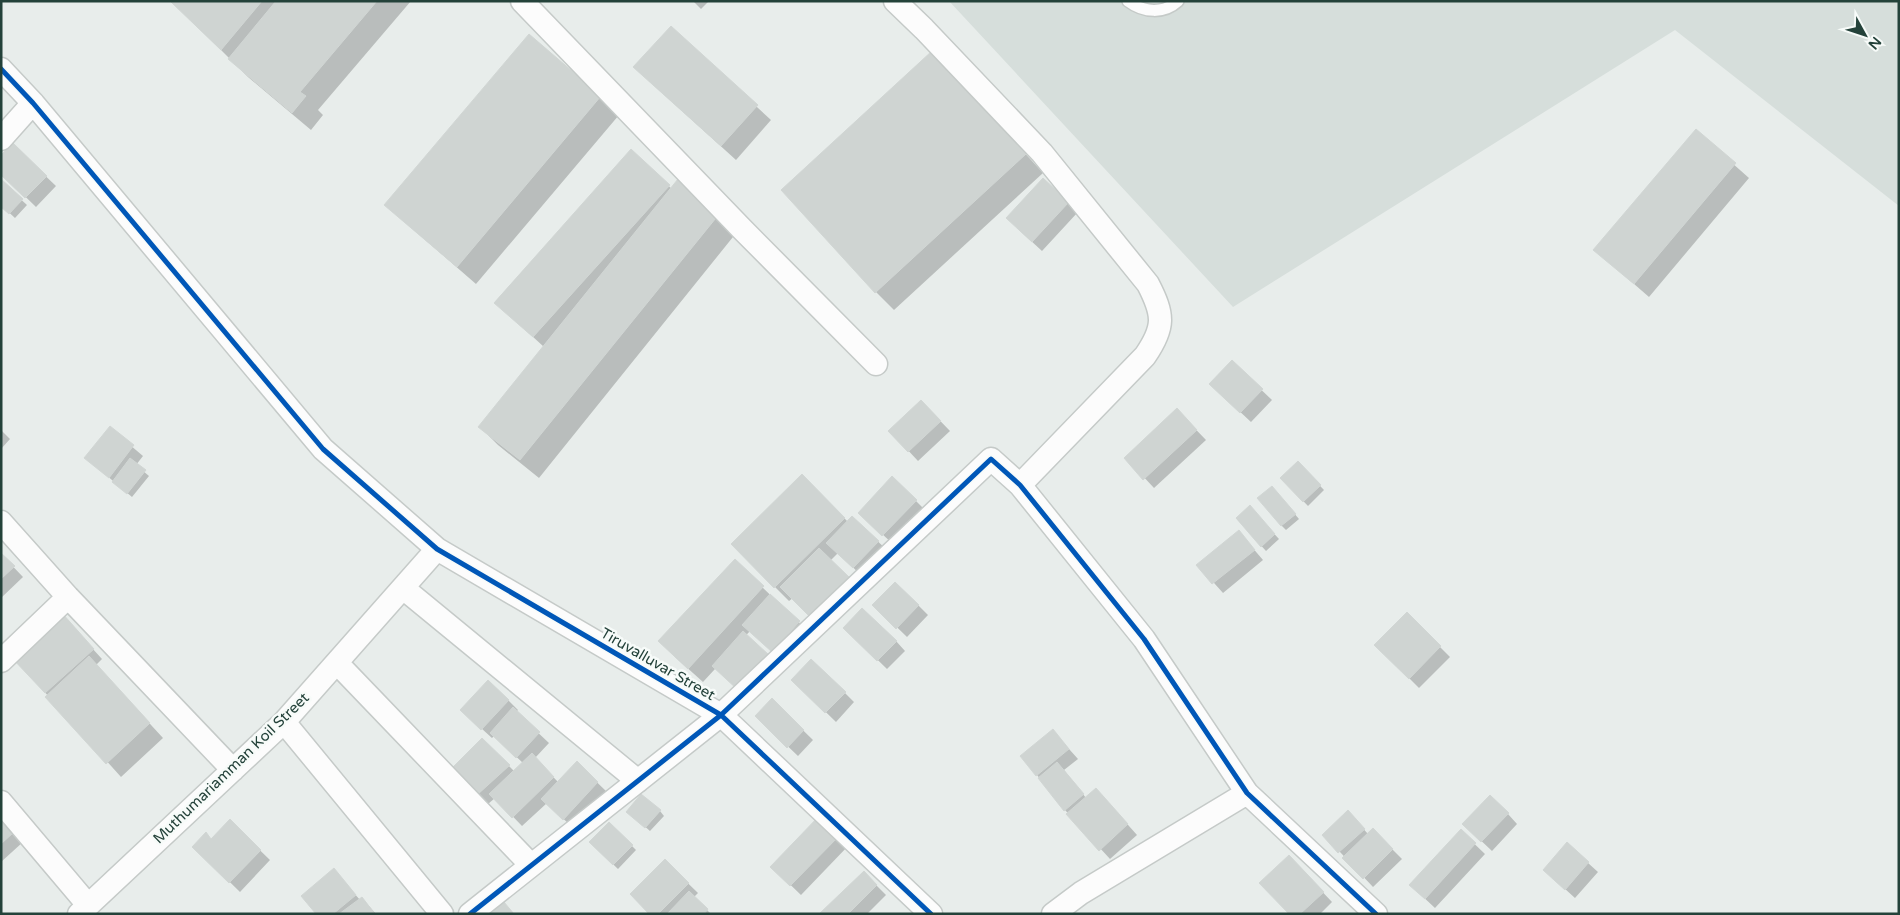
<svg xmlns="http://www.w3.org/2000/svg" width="1900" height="915" font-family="'Varela Round',sans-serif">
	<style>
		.built { fill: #d6dedb }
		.shadow { fill: #0003 }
		.building { fill: #cfd4d2; stroke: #d1d6d4 }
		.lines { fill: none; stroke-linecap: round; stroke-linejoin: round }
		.lane-casing { stroke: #c5cac8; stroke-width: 14 }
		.street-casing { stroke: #c5cac8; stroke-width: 25 }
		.lane { stroke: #fcfcfc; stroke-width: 11 }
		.street { stroke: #fcfcfc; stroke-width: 22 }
		.cycleway-casing { stroke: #f7fbf9; stroke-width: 8 }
		.cycleway { stroke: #0057b8; stroke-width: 5 }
		.labels { text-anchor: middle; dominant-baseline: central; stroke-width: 5; stroke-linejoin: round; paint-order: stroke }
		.street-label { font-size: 15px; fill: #24423a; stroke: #f7fbf9 }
	</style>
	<rect width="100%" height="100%" fill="#e8edeb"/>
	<!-- built -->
	<path class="built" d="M949 1H1899V206L1675 30 1233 307Z"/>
	<!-- shadow -->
	<path class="shadow" d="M172 1H411L318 110 323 115 311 130 248 77Z
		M693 1H709L701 9Z
		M671 28 771 120 736 160 649 81Z
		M950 71 1043 173 894 310 876 292Z
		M601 97 619 115 476 284 385 205Z
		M1696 131 1749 178 1649 297 1595 250Z
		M13 145 56 186 36 207 1 173Z
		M631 151 672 189 737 232 539 478 498 445 480 427 544 347 495 302Z
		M1 181 27 205 15 218 1 205Z
		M1068 203 1078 212 1042 251 1017 228Z
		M1232 362 1272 400 1251 422 1221 394Z
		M921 401 950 431 918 461 890 431Z
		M1177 410 1206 440 1154 488 1126 458Z
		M110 428 143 456 136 465 149 476 132 497 86 458Z
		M1 430 10 439 1 449Z
		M1298 463 1324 490 1308 506 1282 479Z
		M802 475 848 522 852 517 888 551 863 577 838 553 830 561 857 588 821 625 793 598 789 601 732 544Z
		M893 478 925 510 893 544 869 522Z
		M1276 492 1299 519 1286 530 1281 525Z
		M1254 512 1279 539 1266 551 1237 519Z
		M1239 532 1263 560 1223 593 1198 565Z
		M1 554 23 577 1 598Z
		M735 561 809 632 783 661 750 631 703 682 674 656Z
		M874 605H918L928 615 907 637Z
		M1407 614 1450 657 1419 688 1376 645Z
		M71 625 102 659 96 665 163 738 121 777 14 658Z
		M845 628 896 641 905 651 887 669Z
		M793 680 845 693 854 702 836 722Z
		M508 700 518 710 516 712 549 743 535 758 558 782 577 763 607 792 573 828 547 803 522 826 495 798 488 804 452 769 482 739 515 772 523 763 494 736 492 738 471 719Z
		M772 700 813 740 798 756 756 716Z
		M1053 731 1078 759 1064 770 1086 798 1105 799 1137 835 1110 859 1065 810 1037 775Z
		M660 811 664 816 650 831 633 816Z
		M1348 812 1368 834 1373 830 1402 859 1373 887 1324 835Z
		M1508 814 1517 824 1492 851 1474 834Z
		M821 816 850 844 801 895 772 867Z
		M1 819 23 842 1 862Z
		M230 821 270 860 240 892 194 847 211 840Z
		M609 823 636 850 618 869 590 842Z
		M1461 831 1485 854 1435 908 1420 894Z
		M1567 844 1598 872 1575 898 1554 879Z
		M665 861 698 893 694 897 711 914H651Z
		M1298 866 1332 902 1320 914H1291Z
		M334 870 360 900 362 898 376 914H318Z
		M864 873 886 895 867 914H821Z"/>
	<!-- building -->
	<path class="building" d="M170 1H262L221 50Z
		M276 1H377L300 92 306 96 292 113 228 59Z
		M671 26 758 105 721 146 633 67Z
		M529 34 601 96 457 267 384 205Z
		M932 51 1026 154 875 293 781 190Z
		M1696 129 1736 163 1634 284 1593 250Z
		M13 143 47 176 25 198 1 175V155Z
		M631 149 670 185 533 337 494 303Z
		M1043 178 1069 202 1032 242 1006 218Z
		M1 179 23 199 9 214 1 207Z
		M678 179 720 213 520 460 478 427Z
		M1232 360 1263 389 1240 413 1209 384Z
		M921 400 941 421 908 452 888 431Z
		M1177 408 1197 430 1143 480 1124 458Z
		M110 426 134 445 109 478 84 458Z
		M130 458 146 470 127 494 112 482Z
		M1298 461 1321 485 1303 502 1280 478Z
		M802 474 845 518 774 588 731 544Z
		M892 476 917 500 882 536 858 513Z
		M1272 486 1296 514 1281 526 1257 498Z
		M1250 505 1275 534 1261 547 1236 518Z
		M852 516 879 541 853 568 826 543Z
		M1239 530 1255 550 1212 584 1196 565Z
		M819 548 849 577 810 617 780 587Z
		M1 553 15 566 1 579Z
		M735 559 764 586 688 669 658 641Z
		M895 582 919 605 896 629 872 605Z
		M770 594 800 621 772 652 742 625Z
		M862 608 897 641 877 661 843 628Z
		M1407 612 1441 646 1409 679 1374 645Z
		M62 613 94 649 45 693 12 658Z
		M743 631 769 655 738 690 712 666Z
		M89 656 150 723 106 764 45 697Z
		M811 659 846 692 825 713 791 680Z
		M488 680 509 700 481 730 460 710Z
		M772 698 804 730 787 748 755 716Z
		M513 707 540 732 516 758 490 733Z
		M1053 729 1069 749 1036 776 1020 756Z
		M482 738 510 765 477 795 451 769Z
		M532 753 554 777 512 818 489 794Z
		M577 761 598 782 563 820 541 799Z
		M1057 762 1084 794 1064 811 1038 778Z
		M1096 788 1128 824 1099 851 1066 814Z
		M641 794 661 810 645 828 626 812Z
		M1490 795 1509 813 1481 842 1462 824Z
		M1348 810 1365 829 1338 853 1322 835Z
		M821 814 841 834 790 886 770 867Z
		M1 818 14 832 1 844Z
		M230 819 261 850 229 883 192 847 206 832 211 839Z
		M609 822 633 845 613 865 589 842Z
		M1373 828 1393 849 1363 879 1342 858Z
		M1461 829 1476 843 1425 899 1409 885Z
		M1567 842 1589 862 1565 890 1543 870Z
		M1289 855 1324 892 1300 914H1289L1259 883Z
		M665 859 689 883 658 914H649L630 894Z
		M334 868 356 895 333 914H316L301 896Z
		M864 871 877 885 848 914H819Z
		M689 891 708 909 704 914H667Z
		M362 897 375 914H339Z
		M504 902 514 914H489Z"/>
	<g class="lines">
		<defs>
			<path id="lane" d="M1128 1C1144 13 1164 14 1178 1"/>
			<path id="street" d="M522 1 742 229 876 364
				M895 1 924 29 1042 153 1148 284C1164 315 1165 327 1145 356L1020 485
				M1 69 33 103 323 449 437 549 721 715 931 914
				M1 139 33 103
				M1 522 68 597 233 770
				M403 588 638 781
				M1 661 68 597
				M337 663 531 865
				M284 722 442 914
				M1 802 88 905
				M79 914 284 722 437 549
				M470 914 721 715 991 459 1020 485 1144 639 1247 793 1376 914
				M1053 914 1081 893 1247 793"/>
		</defs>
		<!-- lane casing -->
		<use href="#lane" class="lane-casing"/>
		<!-- street casing -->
		<use href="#street" class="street-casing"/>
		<!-- lane -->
		<use href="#lane" class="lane"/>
		<!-- street -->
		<use href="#street" class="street"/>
		<defs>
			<path id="cycleway" d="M1 69 33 103 323 449 437 549 721 715 931 914
				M470 914 721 715 991 459 1020 485 1144 639 1247 793 1376 914"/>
		</defs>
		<!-- cycleway casing -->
		<use href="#cycleway" class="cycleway-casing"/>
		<!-- cycleway -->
		<use href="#cycleway" class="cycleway"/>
	</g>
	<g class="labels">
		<!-- street labels -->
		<g class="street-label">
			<text transform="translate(658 664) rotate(30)">Tiruvalluvar Street</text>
			<text transform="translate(231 768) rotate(-44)">Muthumariamman Koil Street</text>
		</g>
	</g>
	<!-- border -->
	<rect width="1900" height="915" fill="none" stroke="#24423a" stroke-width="5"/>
	<!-- north arrow -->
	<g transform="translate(1865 35) rotate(130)" stroke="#f7fbf9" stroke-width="4" paint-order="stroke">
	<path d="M0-4L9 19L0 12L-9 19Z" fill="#24423a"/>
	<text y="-8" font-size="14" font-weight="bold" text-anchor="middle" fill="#24423a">N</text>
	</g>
</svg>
